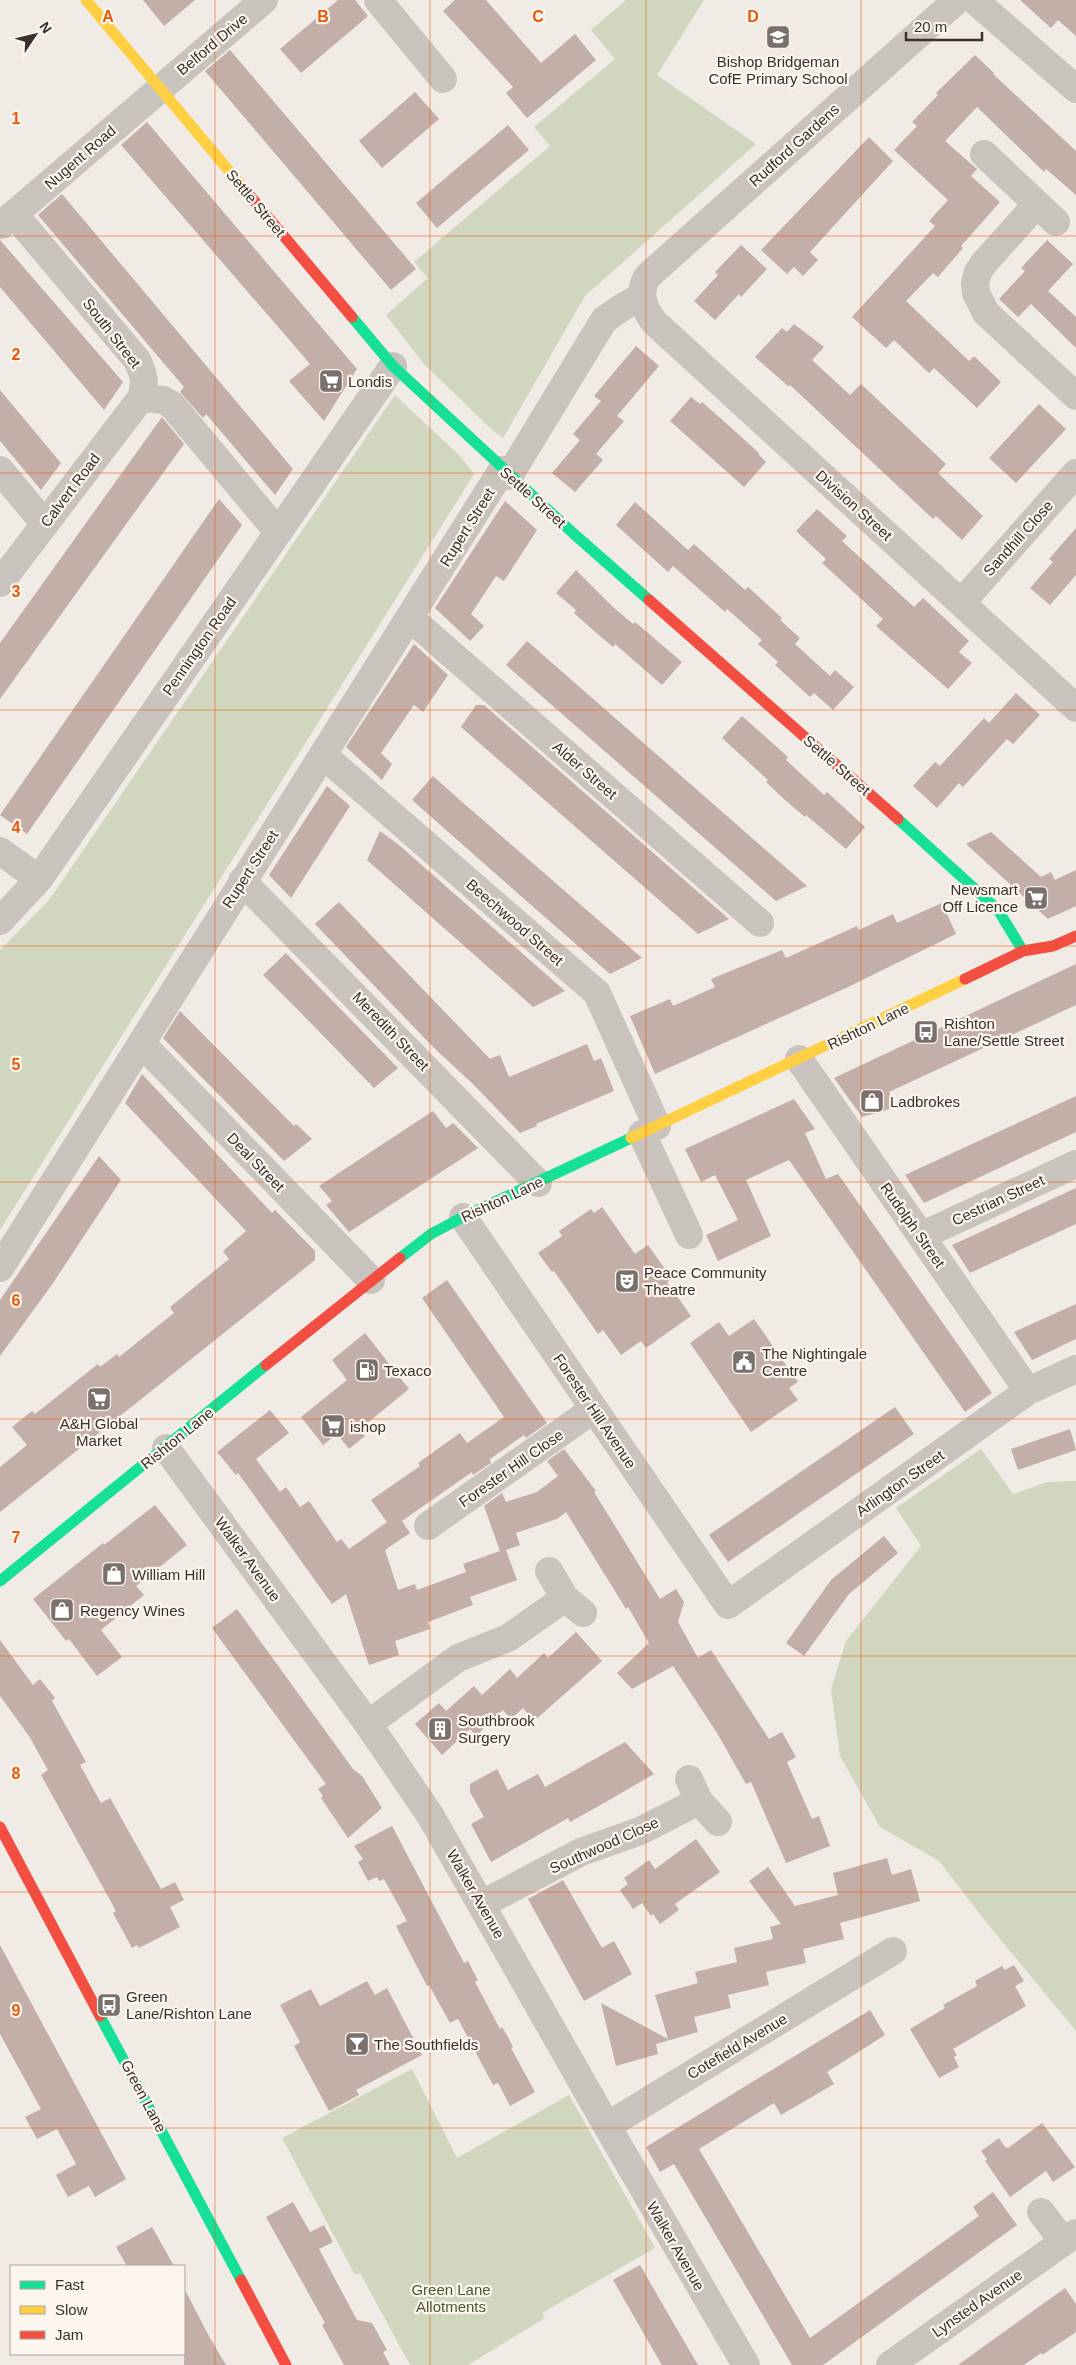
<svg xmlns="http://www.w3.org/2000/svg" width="1076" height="2365" font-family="Arial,sans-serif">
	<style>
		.green { fill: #d1d6bf }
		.building { fill: #c3afa7 }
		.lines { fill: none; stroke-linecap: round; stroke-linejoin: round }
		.street { stroke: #c9c3be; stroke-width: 28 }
		.fast { stroke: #16e098; stroke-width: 11 }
		.slow { stroke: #ffcf43; stroke-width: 11 }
		.jam { stroke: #f24e42; stroke-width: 11 }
		.grid { fill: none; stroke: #e8590c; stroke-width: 1; stroke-opacity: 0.55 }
		.labels { text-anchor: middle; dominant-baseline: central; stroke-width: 4.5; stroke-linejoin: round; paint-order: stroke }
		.street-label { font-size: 15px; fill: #3b302b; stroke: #fbf5ee }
		.poi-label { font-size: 15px; fill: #3b302b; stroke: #fbf5ee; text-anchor: start }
		.park-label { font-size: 15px; fill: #4a5a2e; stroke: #fbf5ee }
		.grid-label { font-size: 16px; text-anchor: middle; font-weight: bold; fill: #e8590c; stroke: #fbf5ee; stroke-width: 4.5; stroke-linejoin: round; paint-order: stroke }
	</style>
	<rect width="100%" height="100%" fill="#f0ebe5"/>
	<!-- green -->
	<path class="green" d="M626 0H704L657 75 756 144 585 296 503 438 492 430 423 363 386 315 428 278 414 262 550 146 534 127 615 59 591 30Z
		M395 395 459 455 474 474 0 1230V950L49 900Z
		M981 1449 1013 1494 1047 1482 1076 1481V2031L986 1922 939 1861 880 1827 840 1756 831 1689 846 1641 921 1546 896 1508Z
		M412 2069 457 2158 569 2095 655 2248 542 2313 545 2318 468 2365H410L360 2273 355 2275 282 2138Z"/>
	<!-- building -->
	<path class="building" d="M143 0H195L164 26Z
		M338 0H355L368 16 301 73 280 49Z
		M455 0H486L541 63 575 34 596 60 527 118 506 93 513 87 443 11Z
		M1020 0H1076V36L1058 20 1051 28Z
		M230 50 416 269 391 290 205 71Z
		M975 55 994 73 993 74 1076 151V195L1046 169 1044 172 977 107 945 141 977 169 971 176 1000 202 961 246 963 248 938 277 933 273 906 301 969 361 974 356 1001 382 977 408 934 368 929 373 894 340 886 348 852 317 935 226 929 221 948 200 894 150 917 126 912 122 938 95 936 93Z
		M415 92 439 119 382 168 359 141Z
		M147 122 357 369 324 421 289 381 310 364 121 145Z
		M508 125 529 150 437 228 416 203Z
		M869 137 893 161 810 252 818 260 803 276 794 267 787 274 761 250Z
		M62 194 293 469 275 495 206 414 203 418 180 392 184 387 38 215Z
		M0 240 123 382 104 410 0 287Z
		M1047 240 1073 264 1048 291 1076 317V348L1031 304 1018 317 999 299 1025 271 1021 268Z
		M741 245 767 269 741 297 739 294 715 320 694 301 718 275 715 272Z
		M794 324 824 347 812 360 850 395 861 384 946 464 938 473 983 516 962 540 936 516 933 519 790 385 788 386 755 357 782 328 787 332Z
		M636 346 659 366 617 416 624 421 596 454 603 460 575 492 552 473 580 440 573 434 601 401 594 396Z
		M0 390 61 463 41 490 0 441Z
		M691 397 700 404 702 402 727 424 759 453 758 454 766 462 744 487 670 421Z
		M1039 404 1066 429 1016 483 989 458Z
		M162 417 184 444 0 699V643Z
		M219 499 242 525 27 834 0 815Z
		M505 501 537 530 504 581 496 576 471 614 484 626 470 641 435 608Z
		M635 502 688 550 694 544 745 590 748 587 782 618 780 620 800 638 795 644 830 676 835 670 854 687 833 710 814 693 810 697 775 665 778 662 758 644 762 640 727 609 725 612 673 566 668 572 616 525Z
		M817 509 847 536 842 541 914 607 923 598 969 641 959 652 972 663 948 689 876 626 883 619 822 563 826 559 796 531Z
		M1076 528V575L1050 605 1030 588 1053 562 1049 559Z
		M576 570 613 607 633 624 635 622 682 662 662 685 615 644 613 647 593 630 574 613 576 610 556 593Z
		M527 641 807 886 776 901 719 851 506 665Z
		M414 644 448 675 423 712 414 705 381 753 392 764 382 780 346 747Z
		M1016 693 1040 715 1013 744 1007 739 963 787 959 783 937 808 913 786 935 762 940 766 984 718 989 723Z
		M476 705H484L729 919 698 934 461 727Z
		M742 716 788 757 786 760 824 795 827 792 865 827 846 849 806 815 805 817 785 800 766 782 768 780 722 738Z
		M433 776 461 801 642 958 610 974 497 875 412 800Z
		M327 786 350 806 291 898 269 875Z
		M380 831 399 845 565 991 533 1007 523 998 367 860Z
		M991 832 1041 877 1051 872 1055 880 1076 870V906L1048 919 966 844Z
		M339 902 490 1059 500 1055 509 1077 587 1044 594 1061 601 1058 614 1091 536 1124 537 1126 520 1133 474 1085 434 1048 315 924Z
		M942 903 956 934 846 988 655 1074 630 1016 670 999 673 1006 715 987 711 979 782 950 786 958 857 926 859 930 893 914 897 923Z
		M286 953 321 989 398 1068 374 1088 299 1011 263 975Z
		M1076 964V1005L889 1092 896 1107 862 1117 834 1078Z
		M180 1011 294 1126 296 1124 312 1139 284 1161 163 1038Z
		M142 1074 272 1213 275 1210 315 1251V1260L0 1512V1467L27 1445 12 1427 32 1411 35 1414 98 1364 100 1367 117 1354 119 1357 174 1313 170 1307 229 1259 223 1251 246 1231 125 1103Z
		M1076 1096V1132L965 1184 924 1203 905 1175Z
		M794 1099 815 1129 805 1133 826 1179 838 1174 992 1393 965 1412 789 1160 746 1180 771 1236 718 1261 706 1235 738 1220 715 1175 701 1182 685 1149Z
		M433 1111 446 1128 453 1123 478 1148 349 1232 326 1205 332 1201 319 1186Z
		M99 1156 121 1180 51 1286 0 1356V1300Z
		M1076 1188V1224L970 1273 952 1245Z
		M602 1207 635 1254 648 1245 672 1279 667 1282 691 1316 646 1348 641 1341 621 1355 603 1330 598 1334 554 1271 552 1272 538 1253 562 1236 559 1231 591 1209 594 1213Z
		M447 1280 547 1423 526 1438 524 1435 490 1459 491 1463 473 1475 472 1472 402 1521 410 1533 385 1550 398 1590 415 1584 417 1590 466 1572 463 1564 500 1551 484 1506 502 1493 506 1502 537 1492 558 1476 547 1461 564 1449 596 1491 594 1492 660 1599 676 1589 684 1602 678 1622 698 1658 711 1650 769 1739 782 1732 796 1757 787 1762 812 1819 819 1816 830 1846 786 1863 751 1782 746 1784 717 1733 673 1666 632 1689 617 1673 649 1643 628 1607 626 1609 566 1512 557 1519 516 1533 520 1545 506 1550 517 1580 470 1597 473 1605 428 1622 430 1629 395 1641 399 1655 369 1665 346 1594 332 1604 238 1473 236 1475 217 1452 270 1410 289 1433 256 1459 280 1492 286 1487 300 1507 309 1501 337 1542 341 1539 349 1549 387 1522 371 1500 420 1466 418 1463 460 1433 467 1443 504 1417 422 1298Z
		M1076 1304V1339L1032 1360 1014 1332Z
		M754 1319 798 1382 789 1388 798 1400 751 1432 690 1343 719 1322 729 1336Z
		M365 1333 409 1389 360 1429 365 1436 349 1449 337 1434 323 1445 301 1417 347 1380 332 1360Z
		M895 1407 914 1434 728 1562 709 1535Z
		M1070 1429 1076 1450 1018 1470 1011 1449Z
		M155 1505 187 1545 136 1586 144 1595 101 1630 122 1657 97 1676 69 1639 66 1641 33 1599 103 1543 104 1545Z
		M884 1536 898 1553 849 1594 804 1656 786 1643 831 1580Z
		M237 1609 353 1769 362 1776 382 1808 348 1838 321 1798 323 1796 318 1789 326 1784 212 1628Z
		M576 1632 602 1661 534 1721 523 1708 511 1719 503 1710 476 1736 470 1729 442 1755 415 1724 439 1703 446 1711 474 1686 482 1695 510 1669 517 1678 544 1653 548 1658Z
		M0 1640 33 1685 40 1679 55 1698 52 1701 86 1762 80 1765 101 1803 110 1798 161 1889 175 1882 184 1900 170 1907 180 1927 139 1948 137 1945 132 1948 113 1913 116 1911 41 1775 48 1770 29 1736 0 1696Z
		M625 1742 654 1774 604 1803 570 1822 568 1818 491 1862 471 1824 484 1817 470 1792V1784L497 1769 508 1790 538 1774 545 1787Z
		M392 1826 464 1963 468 1961 473 1971 478 1980 475 1982 500 2029 502 2027 508 2037 513 2047 511 2048 535 2092 510 2106 498 2083 493 2085 458 2019 450 2023 429 1985 427 1986 396 1926 407 1921 384 1879 379 1881 377 1877 368 1881 358 1862 363 1859 354 1846Z
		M696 1839 720 1872 675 1904 679 1910 660 1924 653 1914 651 1916 642 1903 633 1909 620 1890 628 1884 624 1878 649 1860 655 1869Z
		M887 1858 892 1875 911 1869 920 1901 840 1923 844 1939 803 1949 806 1963 766 1972 769 1985 728 1995 731 2008 694 2017 698 2032 656 2044 658 2054 616 2066 601 2003 668 2039 655 1995 698 1983 695 1972 737 1962 734 1948 773 1939 770 1927 781 1924 749 1881 768 1867 795 1906 838 1895 833 1873Z
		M563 1880 602 1948 614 1941 632 1974 584 2001 528 1899Z
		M0 1945 126 2179 95 2197 89 2186 68 2197 56 2175 76 2164 57 2129 37 2139 25 2117 41 2109 0 2034Z
		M1014 1965 1024 1981 1015 1986 1026 2006 953 2049 957 2055 954 2057 959 2067 939 2078 910 2029 945 2008 943 2005 977 1986 975 1981 1002 1966 1005 1970Z
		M367 1981 375 1995 387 1988 422 2055 356 2090 359 2095 329 2111 294 2046 300 2042 280 2005 311 1989 320 2006Z
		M870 2010 885 2035 827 2072 834 2084 781 2115 774 2103 699 2149 810 2338 979 2216 973 2207 993 2192 1017 2225 823 2365H792L674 2164 660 2172 646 2147Z
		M1042 2123 1075 2167 1053 2182 1046 2171 1010 2197 985 2161 987 2159 981 2151 999 2138 1005 2147 1008 2148Z
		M293 2202 310 2232 324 2225 333 2242 319 2249 357 2320 372 2323 387 2350 383 2352 390 2365H344L322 2325 325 2323 266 2217Z
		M152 2227 174 2266H127L116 2247Z
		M640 2265 674 2324 698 2365H662L652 2348 613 2280Z
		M184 2288 210 2338 226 2365H184Z
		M1065 2288 1076 2304V2332L1042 2355 1041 2353 1024 2365H958Z"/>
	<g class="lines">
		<!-- street -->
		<path class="street" d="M378 0 443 79
			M957 0 648 276C637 292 643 307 654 322L1076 708
			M974 0 1076 89
			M984 154 1056 222
			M1037 204 984 263 978 272 975 283 976 293 986 313 1076 396
			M1 225 264 0
			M141 398 163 400 172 405 278 532
			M0 470 44 523
			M509 476 604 320 621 308 641 297
			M0 583 141 398C146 383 144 374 137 360L14 214
			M961 603 1076 473
			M410 618 760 923
			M323 755 597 993 657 1126
			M0 851 39 879
			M242 881 538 1183
			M0 921 39 879 393 366
			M142 1044 371 1280
			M799 1059 1028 1391
			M642 1134 689 1235
			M463 1217 728 1605 1028 1391 1076 1369
			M921 1236 1076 1164
			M0 1268 502 470
			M166 1448 368 1724 430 1815 607 2126 746 2365
			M428 1526 594 1409
			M549 1571 565 1598 583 1613
			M368 1724 458 1658 508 1638 565 1598
			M689 1779 699 1801 718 1822
			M482 1904 581 1852 640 1831 699 1801
			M607 2126 893 1951
			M1041 2212 1063 2241
			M890 2365 1076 2233"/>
		<!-- fast -->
		<path class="fast" d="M352 317 393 366 574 534 649 600
			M898 819 998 910 1023 951
			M400 1258 431 1234 463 1217 631 1138
			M0 1581 266 1365
			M100 2016 241 2280"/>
		<!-- slow -->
		<path class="slow" d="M86 0 245 190
			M631 1138 965 979"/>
		<!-- jam -->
		<path class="jam" d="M245 190 352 317
			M649 600 898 819
			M965 979 1023 951 1053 946 1076 936
			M266 1365 400 1258
			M0 1827 100 2016
			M241 2280 286 2365"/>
	</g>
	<!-- grid -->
	<path class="grid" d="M215 0V2365M430 0V2365M646 0V2365M861 0V2365M0 236H1076M0 473H1076M0 710H1076M0 946H1076M0 1182H1076M0 1419H1076M0 1656H1076M0 1892H1076M0 2128H1076"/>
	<!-- icons -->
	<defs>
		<symbol id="school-square" viewBox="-11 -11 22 22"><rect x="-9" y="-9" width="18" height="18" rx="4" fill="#7a716c" stroke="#fbf5ee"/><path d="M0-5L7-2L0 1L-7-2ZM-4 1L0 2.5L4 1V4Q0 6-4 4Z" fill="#fff"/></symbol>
		<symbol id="supermarket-square" viewBox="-11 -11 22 22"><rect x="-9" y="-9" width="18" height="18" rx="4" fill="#7a716c" stroke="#fbf5ee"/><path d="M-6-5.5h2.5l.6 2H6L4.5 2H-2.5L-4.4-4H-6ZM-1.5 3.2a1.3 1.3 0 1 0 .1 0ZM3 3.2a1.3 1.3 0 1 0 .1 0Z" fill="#fff"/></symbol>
		<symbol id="bus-square" viewBox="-11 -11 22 22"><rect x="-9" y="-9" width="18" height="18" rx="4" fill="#7a716c" stroke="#fbf5ee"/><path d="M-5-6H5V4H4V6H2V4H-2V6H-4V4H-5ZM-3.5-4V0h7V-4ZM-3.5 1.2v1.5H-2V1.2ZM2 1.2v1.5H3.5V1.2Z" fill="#fff"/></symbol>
		<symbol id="shop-square" viewBox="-11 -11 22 22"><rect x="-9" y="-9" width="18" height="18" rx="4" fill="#7a716c" stroke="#fbf5ee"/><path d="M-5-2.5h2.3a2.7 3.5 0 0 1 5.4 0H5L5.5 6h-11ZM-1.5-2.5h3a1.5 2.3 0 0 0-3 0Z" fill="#fff"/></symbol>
		<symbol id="theatre-square" viewBox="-11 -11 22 22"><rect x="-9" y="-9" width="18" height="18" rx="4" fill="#7a716c" stroke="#fbf5ee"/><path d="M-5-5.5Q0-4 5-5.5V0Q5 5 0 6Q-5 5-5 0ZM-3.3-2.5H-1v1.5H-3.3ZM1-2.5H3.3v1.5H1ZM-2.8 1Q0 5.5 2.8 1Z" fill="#fff"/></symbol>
		<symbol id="civic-square" viewBox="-11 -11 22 22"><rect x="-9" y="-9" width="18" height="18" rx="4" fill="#7a716c" stroke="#fbf5ee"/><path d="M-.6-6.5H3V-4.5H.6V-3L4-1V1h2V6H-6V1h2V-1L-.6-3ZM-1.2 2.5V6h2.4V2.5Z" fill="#fff"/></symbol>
		<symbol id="fuel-square" viewBox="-11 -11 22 22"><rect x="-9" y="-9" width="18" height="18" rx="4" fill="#7a716c" stroke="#fbf5ee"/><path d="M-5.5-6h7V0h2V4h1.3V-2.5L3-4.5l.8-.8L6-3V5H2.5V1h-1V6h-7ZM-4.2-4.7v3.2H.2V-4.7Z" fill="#fff"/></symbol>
		<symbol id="building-square" viewBox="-11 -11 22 22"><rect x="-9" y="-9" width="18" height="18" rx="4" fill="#7a716c" stroke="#fbf5ee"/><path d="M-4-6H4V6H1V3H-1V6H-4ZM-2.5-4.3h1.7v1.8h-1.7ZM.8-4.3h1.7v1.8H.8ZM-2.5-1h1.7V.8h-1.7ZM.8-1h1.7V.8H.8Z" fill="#fff"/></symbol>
		<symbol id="bar-square" viewBox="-11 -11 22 22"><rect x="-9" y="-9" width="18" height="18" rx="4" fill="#7a716c" stroke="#fbf5ee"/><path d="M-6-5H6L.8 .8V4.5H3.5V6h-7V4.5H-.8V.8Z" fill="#fff"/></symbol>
	</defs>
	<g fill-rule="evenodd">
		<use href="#school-square" x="764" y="23" width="28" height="28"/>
		<use href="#supermarket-square" x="317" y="367" width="28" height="28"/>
		<use href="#supermarket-square" x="1022" y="884" width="28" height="28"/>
		<use href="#bus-square" x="912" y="1018" width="28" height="28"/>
		<use href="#shop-square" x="858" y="1087" width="28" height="28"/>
		<use href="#theatre-square" x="613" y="1267" width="28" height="28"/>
		<use href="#civic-square" x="730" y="1348" width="28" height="28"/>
		<use href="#fuel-square" x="353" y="1356" width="28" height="28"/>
		<use href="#supermarket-square" x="85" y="1385" width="28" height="28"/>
		<use href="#supermarket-square" x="319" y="1412" width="28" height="28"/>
		<use href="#shop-square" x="100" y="1560" width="28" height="28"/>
		<use href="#shop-square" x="48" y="1596" width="28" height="28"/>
		<use href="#building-square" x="426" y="1715" width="28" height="28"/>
		<use href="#bus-square" x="95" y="1991" width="28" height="28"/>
		<use href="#bar-square" x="343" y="2030" width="28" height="28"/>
	</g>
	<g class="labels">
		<!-- street labels -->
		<g class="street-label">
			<text transform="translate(212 44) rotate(-40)">Belford Drive</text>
			<text transform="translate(794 145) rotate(-42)">Rudford Gardens</text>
			<text transform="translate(80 157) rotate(-41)">Nugent Road</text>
			<text transform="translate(256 203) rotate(50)">Settle Street</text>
			<text transform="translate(112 333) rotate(52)">South Street</text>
			<text transform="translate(70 490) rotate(-53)">Calvert Road</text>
			<text transform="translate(533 497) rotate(42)">Settle Street</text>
			<text transform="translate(854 505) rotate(42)">Division Street</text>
			<text transform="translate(467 527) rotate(-58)">Rupert Street</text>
			<text transform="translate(1018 538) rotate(-48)">Sandhill Close</text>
			<text transform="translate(199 646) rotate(-55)">Pennington Road</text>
			<text transform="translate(837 765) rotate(41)">Settle Street</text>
			<text transform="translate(585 770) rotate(41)">Alder Street</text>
			<text transform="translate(250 869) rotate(-57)">Rupert Street</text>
			<text transform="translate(515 922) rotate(41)">Beechwood Street</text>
			<text transform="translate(868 1026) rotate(-26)">Rishton Lane</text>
			<text transform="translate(391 1031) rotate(46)">Meredith Street</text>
			<text transform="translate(256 1162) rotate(46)">Deal Street</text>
			<text transform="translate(502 1199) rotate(-25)">Rishton Lane</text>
			<text transform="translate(998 1200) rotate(-25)">Cestrian Street</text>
			<text transform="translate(913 1225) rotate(55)">Rudolph Street</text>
			<text transform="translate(595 1411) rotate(56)">Forester Hill Avenue</text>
			<text transform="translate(177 1438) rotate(-39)">Rishton Lane</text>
			<text transform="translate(511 1468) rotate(-35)">Forester Hill Close</text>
			<text transform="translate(900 1483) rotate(-35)">Arlington Street</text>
			<text transform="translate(248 1559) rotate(54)">Walker Avenue</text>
			<text transform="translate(604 1845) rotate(-24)">Southwood Close</text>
			<text transform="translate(476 1894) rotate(60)">Walker Avenue</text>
			<text transform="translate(737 2046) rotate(-31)">Cotefield Avenue</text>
			<text transform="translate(144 2096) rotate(62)">Green Lane</text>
			<text transform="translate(676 2246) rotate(60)">Walker Avenue</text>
			<text transform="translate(977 2303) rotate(-35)">Lynsted Avenue</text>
		</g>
		<!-- poi labels -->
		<g class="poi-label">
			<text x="778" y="61" text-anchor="middle">Bishop Bridgeman<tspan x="778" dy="17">CofE Primary School</tspan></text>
			<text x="348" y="381">Londis</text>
			<text x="1018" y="889" text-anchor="end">Newsmart<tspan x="1018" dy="17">Off Licence</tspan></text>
			<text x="944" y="1023">Rishton<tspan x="944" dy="17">Lane/Settle Street</tspan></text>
			<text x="890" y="1101">Ladbrokes</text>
			<text x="644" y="1272">Peace Community<tspan x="644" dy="17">Theatre</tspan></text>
			<text x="762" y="1353">The Nightingale<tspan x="762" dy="17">Centre</tspan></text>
			<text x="384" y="1370">Texaco</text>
			<text x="99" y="1423" text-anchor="middle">A&amp;H Global<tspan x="99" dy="17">Market</tspan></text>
			<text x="350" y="1426">ishop</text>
			<text x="132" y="1574">William Hill</text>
			<text x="80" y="1610">Regency Wines</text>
			<text x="458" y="1720">Southbrook<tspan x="458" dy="17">Surgery</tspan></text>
			<text x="126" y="1996">Green<tspan x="126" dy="17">Lane/Rishton Lane</tspan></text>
			<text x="374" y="2044">The Southfields</text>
		</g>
		<!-- park labels -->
		<g class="park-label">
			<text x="451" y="2289">Green Lane<tspan x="451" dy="17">Allotments</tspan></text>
		</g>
	</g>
	<g class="grid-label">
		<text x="108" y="22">A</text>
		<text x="323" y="22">B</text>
		<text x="538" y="22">C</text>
		<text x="753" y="22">D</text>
		<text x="16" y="124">1</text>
		<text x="16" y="360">2</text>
		<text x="16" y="597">3</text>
		<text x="16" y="833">4</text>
		<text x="16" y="1070">5</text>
		<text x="16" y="1306">6</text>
		<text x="16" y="1543">7</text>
		<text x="16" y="1779">8</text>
		<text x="16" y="2016">9</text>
	</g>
	<!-- legend -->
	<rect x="10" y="2265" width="175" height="90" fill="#fbf5ee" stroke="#aea6a0"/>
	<rect x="20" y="2281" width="25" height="8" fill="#16e098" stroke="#aea6a0"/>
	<text x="55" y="2290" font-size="15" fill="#3b302b">Fast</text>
	<rect x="20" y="2306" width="25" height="8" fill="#ffcf43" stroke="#aea6a0"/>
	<text x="55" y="2315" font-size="15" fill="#3b302b">Slow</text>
	<rect x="20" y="2331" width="25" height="8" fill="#f24e42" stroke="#aea6a0"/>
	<text x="55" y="2340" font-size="15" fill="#3b302b">Jam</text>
	<!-- north arrow -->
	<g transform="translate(35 35) rotate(55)" stroke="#fbf5ee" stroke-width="4" paint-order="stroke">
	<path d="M0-4L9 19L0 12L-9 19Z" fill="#3b302b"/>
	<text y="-8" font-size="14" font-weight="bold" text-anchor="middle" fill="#3b302b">N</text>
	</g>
	<!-- scale -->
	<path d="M906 32v8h76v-8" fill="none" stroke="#3b302b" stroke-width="2.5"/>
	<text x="914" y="32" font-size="15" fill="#3b302b" stroke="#fbf5ee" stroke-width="4" paint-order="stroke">20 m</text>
</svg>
